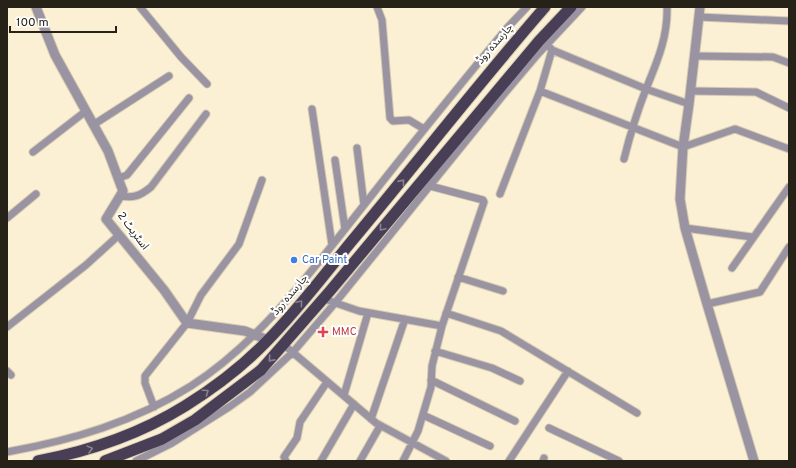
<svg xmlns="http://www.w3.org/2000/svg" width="796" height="468" font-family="Overpass,'Noto Sans Arabic',sans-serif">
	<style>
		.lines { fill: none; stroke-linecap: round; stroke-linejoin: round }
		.minor-casing { stroke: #d5cbb2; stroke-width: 9 }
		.tertiary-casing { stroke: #d5cbb2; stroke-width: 11 }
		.trunk-casing { stroke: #d5cbb2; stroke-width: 13 }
		.minor { stroke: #9a94a2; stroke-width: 7 }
		.tertiary { stroke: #9a94a2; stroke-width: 9 }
		.trunk { stroke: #483e56; stroke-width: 11 }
		.oneway { stroke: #888291 }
		.shop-dot { fill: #3f7fe0; stroke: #fff; stroke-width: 1.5 }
		.health-dot { fill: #e0444e; stroke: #fff; stroke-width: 1.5 }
		.labels { text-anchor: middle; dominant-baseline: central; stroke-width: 4; stroke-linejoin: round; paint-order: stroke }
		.street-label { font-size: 11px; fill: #262217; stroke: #fff }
		.shop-label { font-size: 11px; fill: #366cbe; stroke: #fff; text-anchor: start }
		.health-label { font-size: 11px; fill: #be3a42; stroke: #fff; text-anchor: start }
	</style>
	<rect width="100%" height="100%" fill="#fbf0d4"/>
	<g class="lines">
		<defs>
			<path id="minor" d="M140 7 181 57 207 84
				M377 7 382 20 390 118 393 121 409 120 424 129
				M699 17 789 21
				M547 44 552 50 646 89 689 104
				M694 56 773 57 789 63
				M540 91 683 147 735 129 789 149
				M690 91 756 92 789 108
				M312 109 332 245
				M93 125 169 76
				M357 148 364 205
				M33 152 86 111
				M624 159C630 135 637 112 646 89 657 62 668 37 667 7
				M335 160 345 229
				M119 178 127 175 189 98
				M500 194 540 91 552 50
				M120 196C134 198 140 196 151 187L206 114
				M7 218 36 194
				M685 228 752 237
				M732 268 789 187
				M458 277 503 291
				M324 299 359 311 442 326
				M707 304 760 292 789 247
				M446 313 501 331 637 413
				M7 327 86 265 119 235
				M284 345 376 423 446 461
				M435 351 492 368 520 381
				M7 371 11 375
				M431 380 515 421
				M344 395 368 313
				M154 407 145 383V376L187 323 201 295 239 244 262 180
				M423 415 490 446
				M371 419 405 319
				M549 428 619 461
				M7 452C73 440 134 422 191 386 260 342 314 268 364 205 411 145 459 86 507 28L527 7
				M136 461 172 443 229 407 250 392 293 352 335 303 504 94 537 55 582 7
				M286 461 284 457 297 438 300 422 327 382
				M321 461 354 404
				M360 461 380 426
				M403 461 418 431 431 387 432 366 442 326 484 202 483 200 430 186
				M509 461 568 371
				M543 461 544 458"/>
			<path id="tertiary" d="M36 7 55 55 108 151 121 186 123 191 106 219 164 290 187 323 245 331 268 340
				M700 7 689 104 683 147 680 199 685 228 707 304 754 461"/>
			<path id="trunk" d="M38 461C90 451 140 434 185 406 214 388 243 366 267 341 297 311 324 275 351 242 416 164 478 84 545 7
				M105 461 162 439 195 420 261 370 330 291 539 41 571 7"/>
		</defs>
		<!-- minor casing -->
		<use href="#minor" class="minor-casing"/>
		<!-- tertiary casing -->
		<use href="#tertiary" class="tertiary-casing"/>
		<!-- trunk casing -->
		<use href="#trunk" class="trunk-casing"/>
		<!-- minor -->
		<use href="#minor" class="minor"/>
		<!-- tertiary -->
		<use href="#tertiary" class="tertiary"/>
		<!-- trunk -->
		<use href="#trunk" class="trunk"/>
	</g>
	<!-- one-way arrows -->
	<defs><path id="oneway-chevron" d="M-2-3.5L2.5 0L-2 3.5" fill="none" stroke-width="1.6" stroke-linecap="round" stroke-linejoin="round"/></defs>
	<g class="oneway">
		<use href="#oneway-chevron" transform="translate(402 182) rotate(-51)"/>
		<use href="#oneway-chevron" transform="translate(382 228) rotate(130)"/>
		<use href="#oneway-chevron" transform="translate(300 303) rotate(-50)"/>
		<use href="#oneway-chevron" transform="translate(271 359) rotate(132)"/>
		<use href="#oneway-chevron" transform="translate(206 392) rotate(-35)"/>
		<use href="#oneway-chevron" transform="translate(90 449) rotate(-15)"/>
	</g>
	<!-- markers -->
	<circle class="shop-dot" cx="294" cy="260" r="4"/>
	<path class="health-dot" d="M321 326h4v4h4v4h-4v4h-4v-4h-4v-4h4z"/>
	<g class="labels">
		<!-- street labels -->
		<g class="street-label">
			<text transform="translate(495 44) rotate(-49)">چارسدہ روڈ</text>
			<text transform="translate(133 231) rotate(53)">اسٹریٹ 2</text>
			<text transform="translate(290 295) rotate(-50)">چارسدہ روڈ</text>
		</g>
		<!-- shop labels -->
		<g class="shop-label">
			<text x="302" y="260">Car Paint</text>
		</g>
		<!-- health labels -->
		<g class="health-label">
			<text x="332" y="332">MMC</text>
		</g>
	</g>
	<!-- border -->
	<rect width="796" height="468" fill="none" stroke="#262217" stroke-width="16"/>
	<!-- scale -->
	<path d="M10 26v6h106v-6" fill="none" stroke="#262217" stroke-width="2"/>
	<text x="16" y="26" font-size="12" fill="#262217" stroke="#ffffff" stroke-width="3" paint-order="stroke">100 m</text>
</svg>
